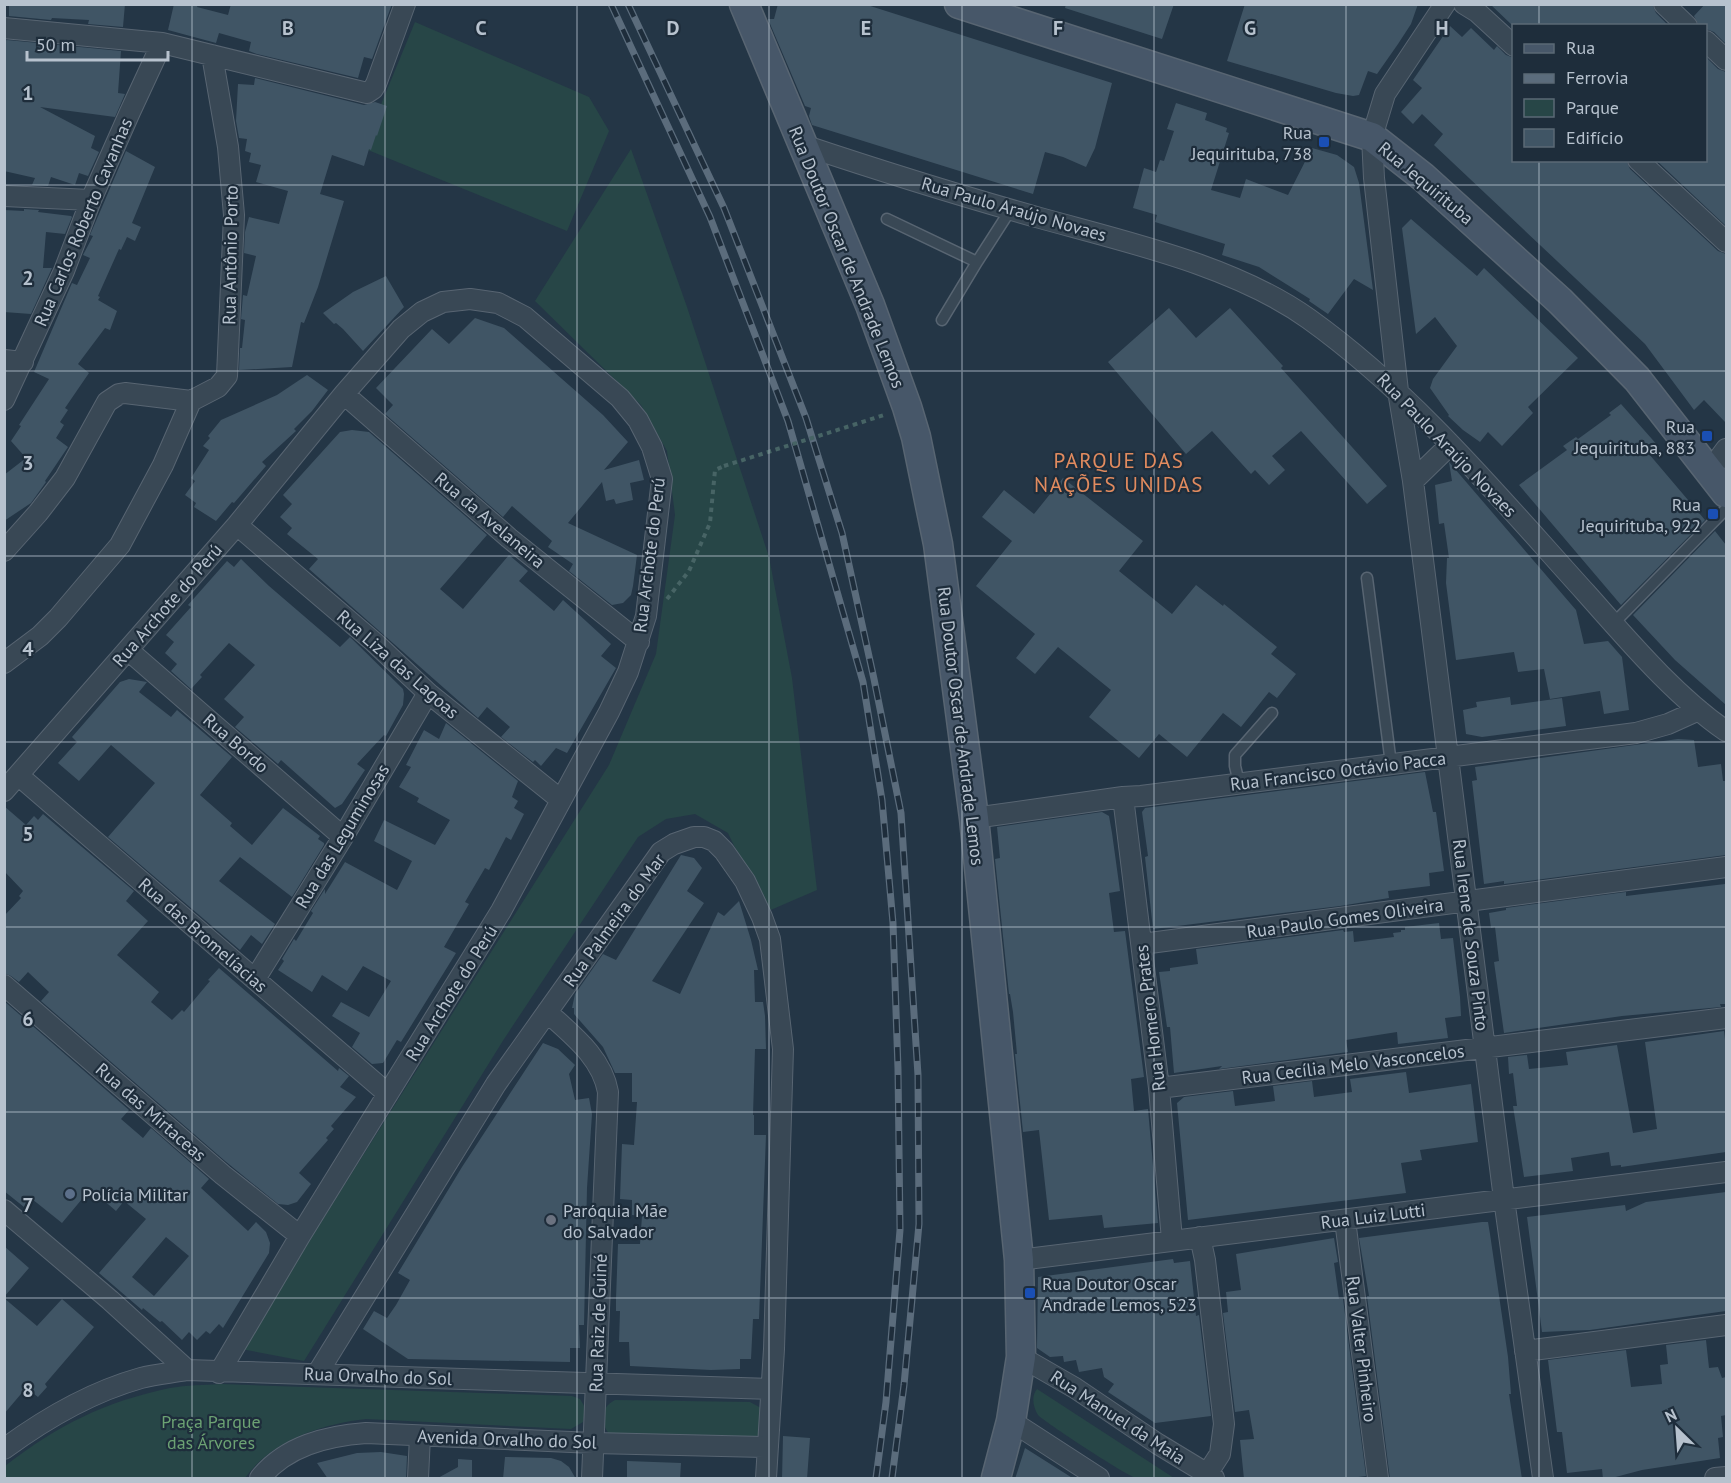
<svg xmlns="http://www.w3.org/2000/svg" width="1731" height="1483" font-family="'PT Sans',sans-serif">
	<style>
		.green { fill: #274647 }
		.building { fill: #405565; fill-rule: evenodd }
		.lines { fill: none; stroke-linecap: round; stroke-linejoin: round }
		.lane-casing { stroke: #586572; stroke-width: 13 }
		.street-casing { stroke: #586572; stroke-width: 22 }
		.secondary-casing { stroke: #586572; stroke-width: 31 }
		.path { stroke: #476465; stroke-width: 4; stroke-dasharray: 4.5 4.5; stroke-linecap: butt }
		.lane { stroke: #394855; stroke-width: 10 }
		.street { stroke: #394855; stroke-width: 20 }
		.secondary { stroke: #475769; stroke-width: 28 }
		.rail-casing { stroke: #5b6c7c; stroke-width: 7 }
		.rail { stroke: #1e2d3b; stroke-width: 4.5; stroke-dasharray: 14; stroke-linecap: butt }
		.path-bridge { stroke: #476465; stroke-width: 4; stroke-dasharray: 4.5 4.5; stroke-linecap: butt }
		.grid { fill: none; stroke: #b7c2ce; stroke-width: 1.5; stroke-opacity: 0.55 }
		.transit-dot { fill: #1a4fb4; stroke: #1e2d3b; stroke-width: 2 }
		.service-dot { fill: #5c6f8a; stroke: #1e2d3b; stroke-width: 2 }
		.worship-dot { fill: #6b7280; stroke: #1e2d3b; stroke-width: 2 }
		.labels { text-anchor: middle; dominant-baseline: central; stroke-width: 4.5; stroke-linejoin: round; paint-order: stroke }
		.poi-label { font-size: 18px; fill: #b7c2ce; stroke: #1e2d3b; text-anchor: end }
		.street-label { font-size: 18px; fill: #b7c2ce; stroke: #1e2d3b }
		.park-label { font-size: 18px; fill: #6ca273; stroke: #1e2d3b }
		.quarter-label { font-size: 21px; letter-spacing: 1.5px; fill: #e18b5f; stroke: #1e2d3b }
		.grid-label { font-size: 20px; text-anchor: middle; font-weight: bold; fill: #b7c2ce; stroke: #1e2d3b; stroke-width: 4.5; stroke-linejoin: round; paint-order: stroke }
	</style>
	<rect width="100%" height="100%" fill="#243646"/>
	<!-- green -->
	<path class="green" d="M415 22 589 97 609 131 567 231 363 148Z
		M631 149 687 307 769 557 792 678 817 890 766 912 728 833 695 814 666 819 638 837 504 1039 304 1361 241 1349 609 765 656 654 675 515 667 451 641 405 535 301Z
		M221 1384 572 1396 580 1399 586 1409 583 1422 571 1429 366 1419C322 1424 272 1440 245 1478H5V1466C58 1425 104 1402 170 1388 187 1385 204 1385 221 1384Z
		M1037 1389 1174 1478C1163 1479 1147 1482 1136 1478 1127 1476 1043 1421 1038 1415 1033 1407 1031 1396 1037 1389Z
		M615 1400 750 1402 761 1408 760 1434 755 1437 609 1434C599 1421 601 1407 615 1400Z"/>
	<!-- building -->
	<path class="building" d="M9 4H125L123 27 88 24 89 20 52 18 51 20 9 16Z
		M174 4H198L197 7 228 15 231 4H392L372 59 364 57 358 78 257 54 249 51 251 42 219 33 216 43 168 30Z
		M778 4H864L1112 83 1095 148 1086 167 1063 157 1045 152 1033 194 812 125 809 116 811 108 805 106 768 19H774Z
		M1066 4H1174L1162 39 1065 8Z
		M1245 4H1418L1411 24 1398 44 1377 74 1368 71 1359 95 1353 96 1336 93 1227 61Z
		M1490 4H1652L1656 13 1669 26H1513Z
		M1705 4H1726V44L1714 32 1706 29V26H1699L1694 16Z
		M1450 26 1462 37 1471 28 1494 50 1497 46 1506 55 1514 58V160H1626L1630 169 1718 251 1726 254V423L1704 400 1694 410 1645 344 1434 145 1443 134 1422 114 1413 124 1401 112 1422 88 1413 80Z
		M7 40 121 51 118 93 125 94 115 117 40 107 95 136 91 148 99 152 88 176 79 173 75 185 51 177 48 186 32 185 35 178 4 171V41Z
		M1706 57 1718 69 1726 72V226L1656 160H1706Z
		M255 78 364 105 375 102 387 106 377 136 376 135 371 150 369 149 364 166 332 155 320 194 344 201 318 287 304 323 301 322 292 367 239 370 240 348H242L245 320 241 319 243 295 247 296 256 256 244 253 245 232 249 217 279 224 288 191 256 182 261 165 249 162 251 153 245 151 247 139 239 138 236 121 238 84 254 85Z
		M1176 103 1207 113 1205 120 1227 128 1226 132 1229 133 1211 190 1240 198 1246 179 1288 195 1312 148 1337 155 1354 167 1359 183 1373 290 1354 279 1328 314 1309 301 1310 299 1259 267 1222 255 1225 244 1155 222 1157 215 1133 208 1144 168 1156 172 1160 160 1164 161 1174 131 1167 129Z
		M126 151 155 167 132 223 141 227 135 241 127 237 121 250 119 249 98 296 100 297 98 300 117 311 110 330 105 328 78 364 89 373 65 408 68 410 60 422 64 425 56 438 68 447 45 481 46 482 31 503 4 521V475L26 458 11 441 21 426 19 425 49 379 34 372 72 283 77 285 90 258 83 255 93 236 90 235Z
		M24 209 39 210 38 212 71 216 72 217 65 234 46 232 43 268H52L31 314 4 312V210L24 211Z
		M1411 219 1477 276 1484 268 1578 358 1528 407 1533 413 1502 446 1488 432 1480 442 1463 430 1448 416 1449 415 1430 388 1433 379 1457 346 1435 317 1416 334 1402 228Z
		M386 276 404 307 363 351 343 329 336 323 334 324 323 313 353 292Z
		M1169 308 1196 338 1230 308 1283 366 1281 368 1387 486 1367 504 1301 431 1272 456 1285 470 1269 485 1255 470 1251 474 1212 431 1186 454 1108 362Z
		M475 318 504 328 603 415 628 442 604 470 639 460 644 480 630 483 633 500 616 504 614 499 606 501 602 482 568 523 637 555 633 586 631 595 623 603 612 605 569 571 573 564 548 547 552 541 512 506 503 517 385 414 393 405 376 388 432 329 449 344Z
		M307 375 328 390 312 411 294 429 296 431 262 462 266 466 234 503 232 502 216 521 194 507 196 503 185 495 195 481 191 478 209 450 203 446 210 438 208 436 221 420 277 395Z
		M1621 404 1659 447 1649 454 1705 520 1621 605 1519 485 1567 450 1563 446 1576 437 1578 439 1611 415 1609 413Z
		M352 430 369 432 487 535 440 589 463 609 509 555 528 571 519 581 554 611 563 600 611 644 601 656 616 668 567 753 556 748 541 766 535 760 533 762 501 737 510 727 487 707 478 718 309 569 318 559 287 534 292 528 280 517 292 504 283 495 340 432Z
		M1449 462 1576 610 1584 644 1608 641 1622 657 1629 710 1604 714 1600 691 1550 699 1544 669 1518 672 1514 652 1456 660 1446 583 1447 558H1449L1444 523 1439 524 1435 485 1452 481Z
		M1063 478 1143 541 1119 571 1172 614 1196 585 1223 606 1224 604 1277 647 1271 654 1296 674 1277 698 1269 692 1241 727 1223 713 1187 757 1159 734 1139 758 1089 717 1111 690 1058 647 1035 674 1016 658 1035 634 976 586 1012 541 982 517 1004 490 1034 514Z
		M1715 531 1726 545V705L1675 660 1633 615Z
		M241 559 269 586 340 647 350 637 403 689 404 694 403 705 386 736 384 735 357 764 365 770 342 804 335 808 281 760 278 764 235 727 244 717 224 699 255 665 229 643 200 675 202 677 191 689 171 671 177 664 165 653 174 642 166 635 191 607 188 605 227 561 234 567Z
		M129 679 147 682 139 692 171 717 177 710 232 757 200 795 232 823 230 826 252 845 283 808 320 836 318 839 324 843V845L292 897 240 857 219 881 275 924 262 944 251 935 240 950 108 837 155 783 111 745 79 781 58 763 77 742 72 737 120 682Z
		M1510 697 1511 705 1562 698 1566 726 1482 737 1466 734 1463 710 1477 707 1476 702Z
		M446 723 518 781 512 797 518 801 514 808 524 814 511 840 506 837 489 870 485 868 465 902 469 904 444 947 456 953 401 1042 397 1040 383 1063 372 1064 352 1047 360 1033 332 1016 341 1002 369 1017 391 981 363 966 347 991 322 975 312 992 278 970 284 961 282 959 294 939 296 941 313 913 311 911 325 889V894L345 862 397 890 412 861 374 841 384 820 435 845 450 820 417 802 419 798 399 787 411 767 406 765 424 730 439 739Z
		M1678 739 1694 740 1698 767 1721 764 1723 781H1726V855L1504 884V881L1484 884 1472 781 1477 780 1475 767Z
		M1425 772 1433 812H1436L1444 871 1429 873 1430 886 1388 891 1389 898 1340 906 1153 929 1145 857 1148 856 1142 812 1145 808Z
		M4 806 26 825 34 816 38 820 43 814 134 891 126 901 148 921 117 955 159 992 151 1002 172 1020 182 1010 184 1012 210 981 208 980 219 968 338 1071 339 1068 349 1076 340 1087 356 1097 331 1126 334 1129 326 1138 328 1140 299 1173 311 1184 297 1202 288 1205 278 1204 225 1161 41 1001 49 992 28 972 19 982 11 976 4 973V916L21 898 19 896 23 891 4 871Z
		M1102 812 1109 816 1112 833 1120 891 1109 893 1114 932 1125 931 1144 1077 1131 1079 1134 1111 1148 1109 1158 1223 1104 1228 1102 1215 1049 1220 1039 1130 1023 1132 1015 1054H1017L1013 1012 1010 994H1009L995 859 1000 858 997 827Z
		M681 855 694 858 702 868 687 891 704 903 652 981 680 994 718 912 724 916 739 901 751 940 758 970H754L755 1002H763L765 1016 766 1049H755L753 1115H754V1135H766L759 1319H753L751 1359H740V1369L711 1370 630 1366 629 1342H619L620 1311H616V1299L618 1244H640L642 1216 632 1215V1200L620 1199 622 1144 634 1145 637 1102H632V1073H615L603 1047 574 1014V1008H572L575 994 603 954 616 960Z
		M1725 884 1726 1004H1720L1721 1007 1622 1016 1504 1033 1494 962 1499 961 1495 927 1491 928 1489 913 1506 910V908L1626 892V896Z
		M1439 923 1441 939 1453 938 1460 997 1461 1016 1445 1018 1448 1038 1398 1044 1397 1032 1346 1040 1348 1052 1219 1069 1222 1066 1174 1073 1170 1027H1167L1159 972 1170 971V968L1198 964 1196 949 1343 930 1344 932 1353 931 1354 942 1394 937 1393 933 1401 932V930H1405V927Z
		M4 1001 129 1110 121 1119 143 1138 151 1128 209 1179 201 1188 248 1231 256 1222 266 1232 270 1243 269 1253 223 1328 219 1324 210 1334 206 1331 197 1340 189 1332 182 1340 162 1321 160 1322 143 1308 142 1310 99 1273 146 1219 124 1201 116 1211 94 1192 91 1196 87 1193 62 1223 32 1199 24 1207 4 1191ZM166 1237 189 1256 154 1296 132 1277Z
		M1724 1031 1726 1048V1152L1621 1167V1165L1611 1166 1609 1152 1571 1158 1573 1171 1524 1177 1513 1106H1517L1513 1073 1509 1074 1508 1057 1527 1055 1529 1069 1568 1065 1566 1052 1617 1045 1633 1133 1657 1129 1645 1042Z
		M543 1043 558 1049 575 1065 569 1074 575 1100 589 1098 592 1114 587 1188 584 1325H579L580 1348H570V1362L408 1359 363 1329 374 1311 387 1318 396 1305 410 1280 398 1273 462 1167Z
		M1406 1072 1409 1093 1471 1084 1478 1142 1420 1150 1422 1160 1401 1163 1406 1193 1188 1220 1177 1103 1184 1097 1233 1091 1235 1106 1275 1101 1273 1086 1312 1081 1314 1097 1352 1092 1350 1079Z
		M1726 1192V1311L1590 1330 1542 1332 1527 1217 1625 1205 1626 1211 1646 1202Z
		M1482 1222H1488L1490 1234 1508 1357 1511 1394H1509L1522 1479H1390L1367 1296H1369L1359 1238Z
		M1334 1238 1338 1262 1334 1263 1339 1299H1343L1366 1476 1343 1479H1244L1240 1440 1254 1439 1249 1410 1235 1412 1223 1313 1228 1312 1226 1292 1241 1290 1236 1254Z
		M4 1246 29 1268 4 1297Z
		M1173 1259 1174 1263 1190 1261 1196 1316 1199 1315 1211 1416 1155 1423 1108 1392 1114 1384 1104 1377 1102 1368 1079 1372 1076 1360 1064 1362 1063 1356 1050 1357 1037 1348 1038 1277Z
		M4 1298 37 1326 62 1299 94 1327 45 1384 47 1387 38 1397 26 1388 4 1414Z
		M1706 1340 1709 1368 1718 1367 1722 1378 1726 1377V1415L1721 1416 1723 1437 1718 1438 1720 1458 1642 1470 1608 1479H1603L1602 1469 1567 1473 1562 1432H1557L1548 1360 1626 1350 1631 1387 1662 1384 1660 1365 1668 1364 1666 1345Z
		M783 1436 810 1438 807 1479H782Z
		M1025 1448 1074 1479H1015Z
		M381 1452 407 1456 406 1479H328L317 1463 357 1453Z
		M505 1457 551 1458 561 1461 569 1467 576 1479H503Z
		M458 1459 472 1460V1479H436L458 1467Z
		M627 1461 681 1463 680 1479H627Z"/>
	<g class="lines">
		<defs>
			<path id="lane" d="M887 219 977 262 1011 209
				M942 320 977 262
				M1367 578 1391 764
				M1613 624 1726 509
				M1239 783 1235 766V755L1272 713"/>
			<path id="street" d="M1445 4 1385 94 1372 137 1374 178 1398 391 1413 481 1504 1199 1543 1478
				M1464 4 1477 12 1514 46
				M1664 4 1687 26
				M4 28 162 43 367 93 373 89 376 84 405 4
				M1706 41 1726 60
				M803 145C881 171 961 196 1040 218 1127 242 1235 266 1309 319 1415 395 1499 497 1586 593 1628 640 1674 695 1726 731
				M1638 160 1726 242
				M4 196 91 200
				M4 360 23 362
				M344 394 509 538 639 642
				M4 400 64 271 91 200 130 112 162 43
				M1709 472 1726 449
				M1413 481 1450 445
				M237 525 374 642 428 693 561 800
				M4 551 38 513 65 478 107 402 119 394 125 393 191 401
				M128 650 343 837
				M4 663 40 636 58 618 120 545 163 465 191 401 218 387 227 376 234 215 228 147 212 55
				M18 775 388 1094
				M4 791 237 525 344 394 401 329 422 312 443 302 470 299 498 303 525 317 620 398 638 420 652 447 662 479 646 616 628 672 609 712 501 911 300 1236 219 1373
				M1123 797 1159 1088 1172 1240
				M974 818 1123 797 1141 796 1636 733 1668 724 1699 710
				M1142 944 1726 867
				M255 979 343 837 428 693
				M4 985 223 1175 300 1236
				M547 1012C571 1034 602 1057 608 1092L592 1478
				M1159 1088 1726 1018
				M4 1210 110 1300 187 1370
				M1345 1220 1378 1478
				M1200 1237 1205 1260 1224 1424 1220 1454 1207 1474
				M1019 1260 1726 1172
				M1525 1351 1726 1325
				M1021 1357 1075 1388 1158 1444 1214 1478
				M317 1374 496 1084 661 852 674 844 694 837H704L714 841 724 851 745 881 762 917 770 939 783 1049 774 1349 766 1478
				M1011 1421 1099 1478
				M4 1449C46 1418 91 1392 141 1378 156 1374 171 1373 187 1370L771 1389
				M260 1478C286 1446 326 1436 366 1433L594 1443 768 1447
				M418 1478 420 1436
				M1715 1478 1726 1477"/>
			<path id="secondary" d="M744 4 870 305 907 407 916 437 938 544 974 818 1019 1260 1021 1357 1011 1421 996 1478
				M959 4 1372 137 1423 177 1560 301 1637 379 1726 493"/>
		</defs>
		<!-- lane casing -->
		<use href="#lane" class="lane-casing"/>
		<!-- street casing -->
		<use href="#street" class="street-casing"/>
		<!-- secondary casing -->
		<use href="#secondary" class="secondary-casing"/>
		<!-- path -->
		<path class="path" d="M853 425 887 414
			M667 599 689 571 710 523 715 470 724 466"/>
		<!-- lane -->
		<use href="#lane" class="lane"/>
		<!-- street -->
		<use href="#street" class="street"/>
		<!-- secondary -->
		<use href="#secondary" class="secondary"/>
		<defs>
			<path id="rail" d="M611 4 710 217 788 421 863 682 882 800 893 923 898 1069 900 1230 886 1402 876 1478
				M628 4 724 208 806 418 842 533 874 679 901 813 918 1075 919 1224 904 1385 892 1478"/>
		</defs>
		<!-- rail casing -->
		<use href="#rail" class="rail-casing"/>
		<!-- rail -->
		<use href="#rail" class="rail"/>
		<!-- path-bridge -->
		<path class="path-bridge" d="M724 466 853 425"/>
	</g>
	<!-- grid -->
	<path class="grid" d="M192 4V1478M385 4V1478M577 4V1478M769 4V1478M962 4V1478M1154 4V1478M1346 4V1478M1539 4V26M1539 160V1478M4 185H1726M4 371H1726M4 556H1726M4 742H1726M4 927H1726M4 1112H1726M4 1298H1726"/>
	<!-- markers -->
	<g class="transit-dot">
		<rect x="1318" y="136" width="12" height="12" rx="3"/>
		<rect x="1701" y="430" width="12" height="12" rx="3"/>
		<rect x="1707" y="508" width="12" height="12" rx="3"/>
		<rect x="1024" y="1287" width="12" height="12" rx="3"/>
	</g>
	<circle class="service-dot" cx="70" cy="1194" r="6"/>
	<circle class="worship-dot" cx="551" cy="1220" r="6"/>
	<g class="labels">
		<!-- poi labels -->
		<g class="poi-label">
			<text x="1312" y="132">Rua<tspan x="1312" dy="21">Jequirituba, 738</tspan></text>
			<text x="1695" y="426">Rua<tspan x="1695" dy="21">Jequirituba, 883</tspan></text>
			<text x="1701" y="504">Rua<tspan x="1701" dy="21">Jequirituba, 922</tspan></text>
			<text x="82" y="1194" text-anchor="start">Polícia Militar</text>
			<text x="563" y="1210" text-anchor="start">Paróquia Mãe<tspan x="563" dy="21">do Salvador</tspan></text>
			<text x="1042" y="1283" text-anchor="start">Rua Doutor Oscar<tspan x="1042" dy="21">Andrade Lemos, 523</tspan></text>
		</g>
		<!-- street labels -->
		<g class="street-label">
			<text transform="translate(1426 183) rotate(40)">Rua Jequirituba</text>
			<text transform="translate(1014 209) rotate(16)">Rua Paulo Araújo Novaes</text>
			<text transform="translate(83 222) rotate(-67)">Rua Carlos Roberto Cavanhas</text>
			<text transform="translate(230 255) rotate(-89)">Rua Antônio Porto</text>
			<text transform="translate(847 257) rotate(68)">Rua Doutor Oscar de Andrade Lemos</text>
			<text transform="translate(1447 445) rotate(46)">Rua Paulo Araújo Novaes</text>
			<text transform="translate(490 520) rotate(40)">Rua da Avelaneira</text>
			<text transform="translate(649 555) rotate(-83)">Rua Archote do Perú</text>
			<text transform="translate(167 605) rotate(-49)">Rua Archote do Perú</text>
			<text transform="translate(398 664) rotate(41)">Rua Liza das Lagoas</text>
			<text transform="translate(961 726) rotate(83)">Rua Doutor Oscar de Andrade Lemos</text>
			<text transform="translate(236 743) rotate(41)">Rua Bordo</text>
			<text transform="translate(1338 771) rotate(-7)">Rua Francisco Octávio Pacca</text>
			<text transform="translate(342 836) rotate(-59)">Rua das Leguminosas</text>
			<text transform="translate(1345 918) rotate(-8)">Rua Paulo Gomes Oliveira</text>
			<text transform="translate(614 920) rotate(-54)">Rua Palmeira do Mar</text>
			<text transform="translate(203 935) rotate(41)">Rua das Bromelíacias</text>
			<text transform="translate(1471 935) rotate(83)">Rua Irene de Souza Pinto</text>
			<text transform="translate(451 993) rotate(-58)">Rua Archote do Perú</text>
			<text transform="translate(1150 1018) rotate(-97)">Rua Homero Prates</text>
			<text transform="translate(1353 1064) rotate(-7)">Rua Cecília Melo Vasconcelos</text>
			<text transform="translate(151 1112) rotate(41)">Rua das Mirtaceas</text>
			<text transform="translate(1373 1216) rotate(-7)">Rua Luiz Lutti</text>
			<text transform="translate(598 1323) rotate(-88)">Rua Raiz de Guiné</text>
			<text transform="translate(1362 1349) rotate(83)">Rua Valter Pinheiro</text>
			<text transform="translate(378 1376) rotate(2)">Rua Orvalho do Sol</text>
			<text transform="translate(1118 1417) rotate(33)">Rua Manuel da Maia</text>
			<text transform="translate(507 1439) rotate(2)">Avenida Orvalho do Sol</text>
		</g>
		<!-- park labels -->
		<g class="park-label">
			<text x="211" y="1421">Praça Parque<tspan x="211" dy="21">das Árvores</tspan></text>
		</g>
		<!-- quarter labels -->
		<g class="quarter-label">
			<text x="1119" y="460">PARQUE DAS<tspan x="1119" dy="24">NAÇÕES UNIDAS</tspan></text>
		</g>
	</g>
	<g class="grid-label">
		<text x="288" y="35">B</text>
		<text x="481" y="35">C</text>
		<text x="673" y="35">D</text>
		<text x="866" y="35">E</text>
		<text x="1058" y="35">F</text>
		<text x="1250" y="35">G</text>
		<text x="1442" y="35">H</text>
		<text x="28" y="100">1</text>
		<text x="28" y="285">2</text>
		<text x="28" y="470">3</text>
		<text x="28" y="656">4</text>
		<text x="28" y="841">5</text>
		<text x="28" y="1026">6</text>
		<text x="28" y="1212">7</text>
		<text x="28" y="1397">8</text>
	</g>
	<!-- border -->
	<rect width="1731" height="1483" fill="none" stroke="#b7c2ce" stroke-width="12"/>
	<!-- legend -->
	<rect x="1512" y="24" width="195" height="138" fill="#1e2d3b" stroke="#5b6976" stroke-width="1.5"/>
	<rect x="1524" y="44" width="30" height="9" fill="#475769" stroke="#5b6976" stroke-width="1.5"/>
	<text x="1566" y="54" font-size="18" fill="#b7c2ce">Rua</text>
	<rect x="1524" y="74" width="30" height="9" fill="#5b6c7c" stroke="#5b6976" stroke-width="1.5"/>
	<text x="1566" y="84" font-size="18" fill="#b7c2ce">Ferrovia</text>
	<rect x="1524" y="99" width="30" height="18" fill="#274647" stroke="#5b6976" stroke-width="1.5"/>
	<text x="1566" y="114" font-size="18" fill="#b7c2ce">Parque</text>
	<rect x="1524" y="129" width="30" height="18" fill="#405565" stroke="#5b6976" stroke-width="1.5"/>
	<text x="1566" y="144" font-size="18" fill="#b7c2ce">Edifício</text>
	<!-- north arrow -->
	<g transform="translate(1677 1429) rotate(335)" stroke="#1e2d3b" stroke-width="4.5" paint-order="stroke">
	<path d="M0-4.5L10 22L0 15L-10 22Z" fill="#b7c2ce"/>
	<text y="-9" font-size="16" font-weight="bold" text-anchor="middle" fill="#b7c2ce">N</text>
	</g>
	<!-- scale -->
	<path d="M27 51v9h141v-9" fill="none" stroke="#b7c2ce" stroke-width="3"/>
	<text x="36" y="51" font-size="18" fill="#b7c2ce" stroke="#1e2d3b" stroke-width="4.5" paint-order="stroke">50 m</text>
</svg>
